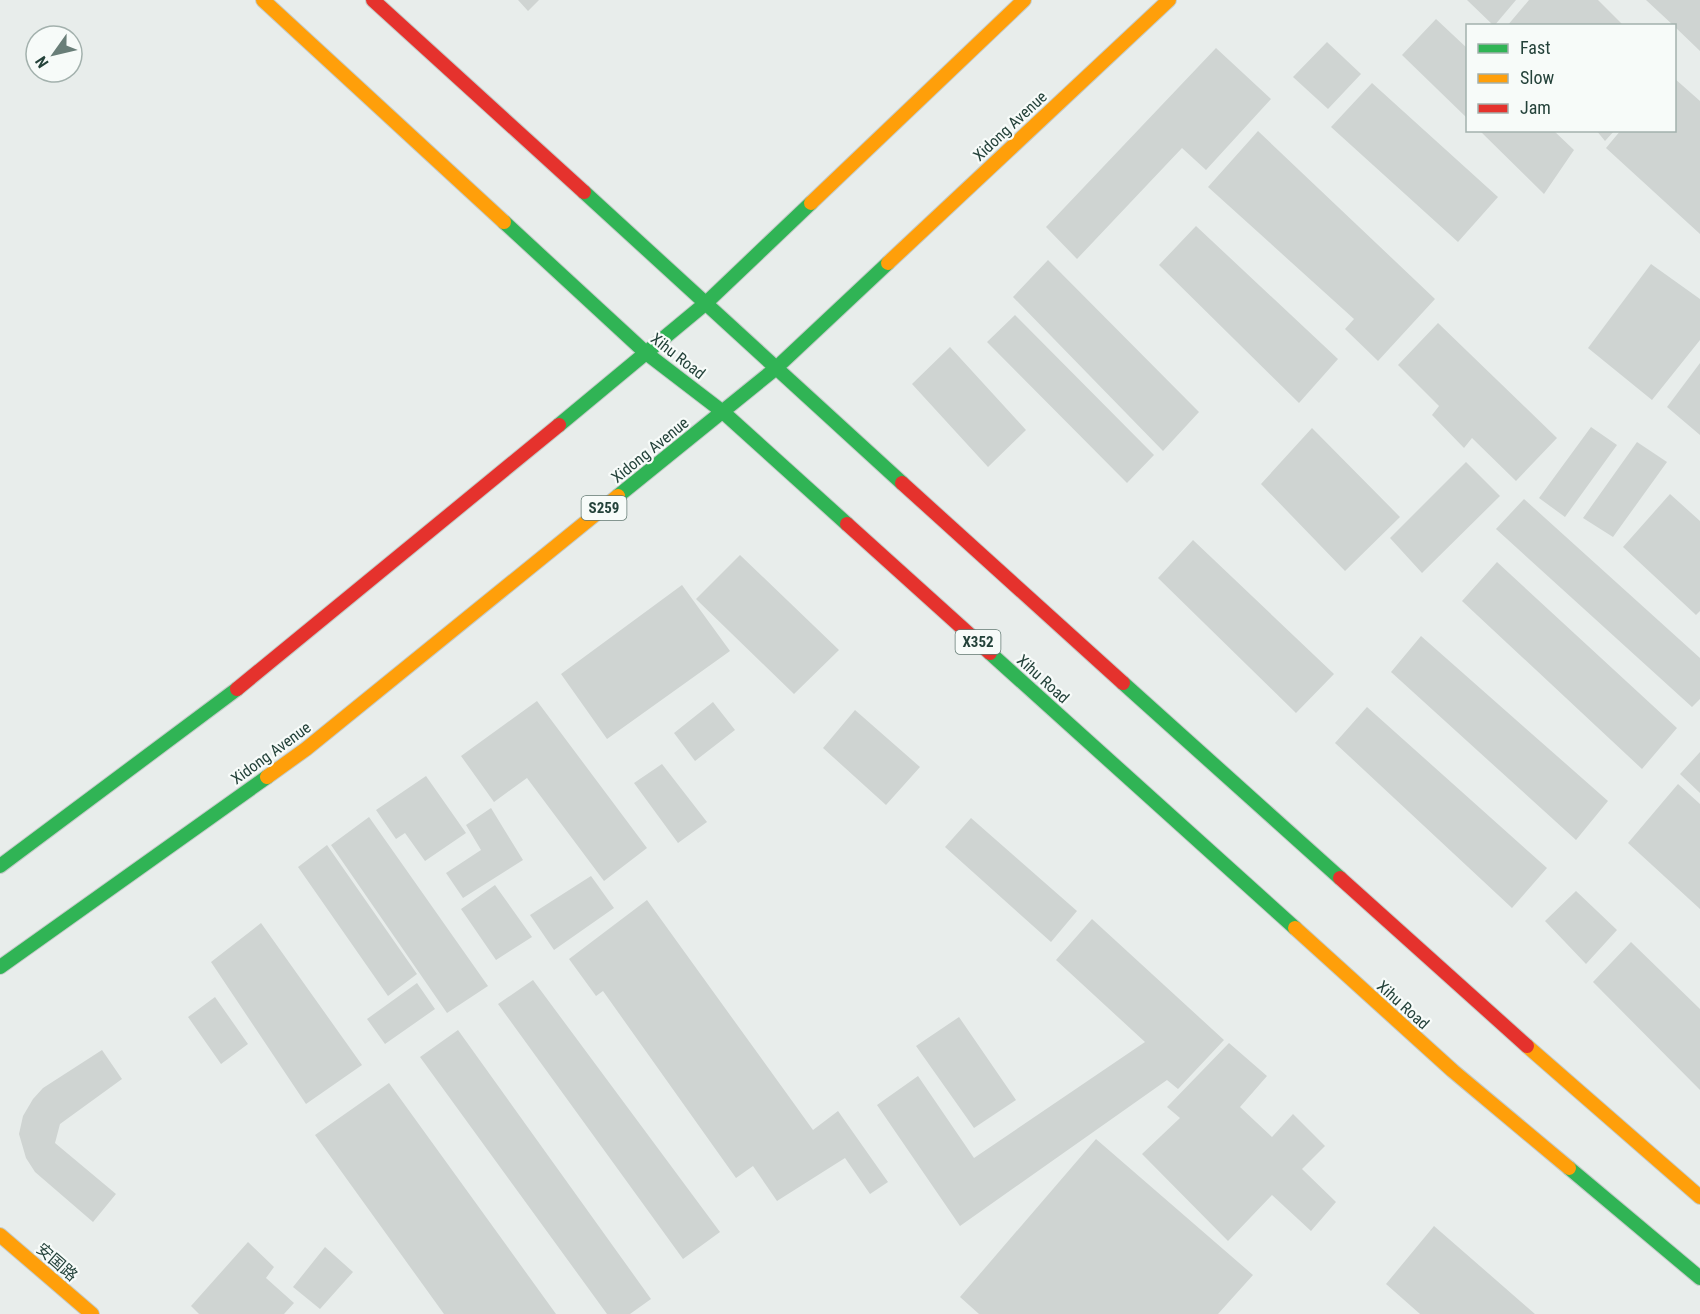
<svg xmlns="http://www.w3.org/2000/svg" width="1700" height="1314" font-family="'Roboto Condensed','Noto Sans SC',sans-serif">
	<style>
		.building { fill: #cfd4d2 }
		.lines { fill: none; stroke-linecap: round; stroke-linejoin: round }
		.fast-casing { stroke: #c3cbc8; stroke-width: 16 }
		.slow-casing { stroke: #c3cbc8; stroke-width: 16 }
		.jam-casing { stroke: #c3cbc8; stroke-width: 16 }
		.fast { stroke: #30b455; stroke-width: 14 }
		.slow { stroke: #ff9f0a; stroke-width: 14 }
		.jam { stroke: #e5322d; stroke-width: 14 }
		.labels { text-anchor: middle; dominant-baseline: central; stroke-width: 4.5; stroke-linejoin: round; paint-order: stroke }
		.shield { fill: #f7fbf9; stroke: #637a73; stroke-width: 1.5 }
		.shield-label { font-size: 15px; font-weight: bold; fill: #24423a }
		.street-label { font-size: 16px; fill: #24423a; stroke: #f7fbf9 }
	</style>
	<rect width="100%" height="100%" fill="#e8edeb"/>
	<!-- building -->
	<path class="building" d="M518 0H539L528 11Z
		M1467 0H1516L1494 26Z
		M1529 0H1598L1624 26H1507Z
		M1646 0H1700V51L1674 26Z
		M1436 19 1468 49V119L1402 55Z
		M1327 42 1361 74 1328 109 1293 77Z
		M1216 48 1271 99 1206 170 1182 148 1077 259 1046 227Z
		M1674 78 1700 101V234L1606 148 1621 130H1674Z
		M1372 83 1498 197 1458 242 1331 127Z
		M1479 130H1553L1574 150 1544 194Z
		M1596 130H1615L1605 141Z
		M1258 131 1435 299 1378 361 1345 329 1354 319 1208 187Z
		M1196 226 1338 359 1299 403 1159 265Z
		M1048 260 1199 412 1163 451 1013 297Z
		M1651 264 1700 299V340L1652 400 1588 348Z
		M1015 315 1154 455 1127 483 987 342Z
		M1438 323 1557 438 1516 481 1472 438 1464 448 1432 415 1439 406 1398 365Z
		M950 347 1026 430 988 467 912 384Z
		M1700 363V435L1667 407Z
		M1591 427 1617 445 1565 517 1539 498Z
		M1312 428 1400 517 1345 571 1261 484Z
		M1637 442 1667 462 1613 537 1583 518Z
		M1466 462 1500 496 1422 573 1390 538Z
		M1670 494 1700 521V611L1696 615 1623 547Z
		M1524 499 1700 658V699L1692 707 1496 529Z
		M1193 540 1334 674 1296 713 1158 578Z
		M740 555 839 650 794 694 696 599Z
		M1497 562 1677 728 1642 769 1462 601Z
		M682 585 730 651 607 739 561 674Z
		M1421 636 1608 801 1576 840 1391 672Z
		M537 701 647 848 604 881 527 778 494 802 461 756Z
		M713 702 735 730 695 761 674 733Z
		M1367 707 1547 868 1512 908 1335 743Z
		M855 710 920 767 886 805 823 748Z
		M1700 752V793L1680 774Z
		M662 764 707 822 678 843 634 783Z
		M426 776 466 833 425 861 405 833 396 839 376 810Z
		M1678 784 1700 804V909L1628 843Z
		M491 808 523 860 463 898 446 873 481 850 466 825Z
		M369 817 488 986 447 1013 331 845Z
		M971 818 1077 911 1051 942 945 847Z
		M327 845 417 974 388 996 298 867Z
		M591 876 614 908 554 950 530 915Z
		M495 885 532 937 496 960 461 909Z
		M1576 891 1617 930 1586 964 1545 921Z
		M647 900 813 1130 838 1111 888 1182 870 1194 845 1158 777 1201 753 1166 736 1178 603 991 596 996 569 959Z
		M1092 919 1224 1040 1178 1089 1167 1080 960 1226 877 1105 918 1076 974 1158 1145 1042 1056 960Z
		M261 923 362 1065 306 1104 211 962Z
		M1631 942 1700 1009V1090L1593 982Z
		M533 980 720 1232 683 1259 498 1004Z
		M417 983 435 1009 385 1044 367 1019Z
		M215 997 248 1044 221 1064 188 1017Z
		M959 1017 1016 1100 974 1128 916 1046Z
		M458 1030 651 1299 630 1314H607L420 1057Z
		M1229 1043 1267 1076 1240 1107 1272 1137 1293 1114 1325 1146 1302 1169 1336 1202 1311 1231 1272 1195 1228 1241 1142 1154 1180 1118 1167 1107Z
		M102 1050 122 1079 60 1124 55 1143 116 1194 93 1222 35 1172 26 1158 19 1134 23 1116 33 1099 43 1088Z
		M389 1083 556 1314H444L315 1135Z
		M1096 1139 1253 1275 1218 1314H979L960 1297Z
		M1434 1226 1535 1314H1420L1386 1284Z
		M248 1242 274 1267 266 1278 294 1303 284 1314H199L191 1306Z
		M325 1247 353 1272 320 1309 293 1287Z"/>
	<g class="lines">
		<defs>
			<path id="fast" d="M584 192 902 483
				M504 222 646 353 723 412 847 524
				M559 425 706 303 811 203
				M618 496 775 369 888 263
				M990 653 1295 928
				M1123 683 1340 878
				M0 866 237 689
				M0 967 267 777
				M1569 1168 1700 1278"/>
			<path id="slow" d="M263 0 504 222
				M811 203 1024 0
				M888 263 1169 0
				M267 777 306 749 618 496
				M1295 928 1453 1071 1569 1168
				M1527 1046 1700 1197
				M0 1235 92 1314"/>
			<path id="jam" d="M373 0 584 192
				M902 483 1123 683
				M847 524 990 653
				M237 689 559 425
				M1340 878 1527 1046"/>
		</defs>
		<!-- fast casing -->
		<use href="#fast" class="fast-casing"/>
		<!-- slow casing -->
		<use href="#slow" class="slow-casing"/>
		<!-- jam casing -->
		<use href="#jam" class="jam-casing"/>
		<!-- fast -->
		<use href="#fast" class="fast"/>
		<!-- slow -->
		<use href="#slow" class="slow"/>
		<!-- jam -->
		<use href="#jam" class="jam"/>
	</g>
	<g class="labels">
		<!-- shield labels -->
		<g class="shield">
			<rect x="581.5" y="496" width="45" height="24" rx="4.5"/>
			<rect x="955.5" y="630" width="45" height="24" rx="4.5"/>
		</g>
		<g class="shield-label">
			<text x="604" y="508">S259</text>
			<text x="978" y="642">X352</text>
		</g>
		<!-- street labels -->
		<g class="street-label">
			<text transform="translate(1010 126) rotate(-43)">Xidong Avenue</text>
			<text transform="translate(678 356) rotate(38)">Xihu Road</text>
			<text transform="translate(650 450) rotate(-39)">Xidong Avenue</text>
			<text transform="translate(1043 679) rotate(42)">Xihu Road</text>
			<text transform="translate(271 753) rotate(-36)">Xidong Avenue</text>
			<text transform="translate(1403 1005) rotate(42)">Xihu Road</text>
			<text transform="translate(57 1262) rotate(41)">安国路</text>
		</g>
	</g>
	<!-- legend -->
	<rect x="1466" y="24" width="210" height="108" fill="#f7fbf9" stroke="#a3b1ad" stroke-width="1.5"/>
	<rect x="1478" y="44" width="30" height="9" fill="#30b455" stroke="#a3b1ad" stroke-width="1.5"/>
	<text x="1520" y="54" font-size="18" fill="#24423a">Fast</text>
	<rect x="1478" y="74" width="30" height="9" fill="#ff9f0a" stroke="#a3b1ad" stroke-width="1.5"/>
	<text x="1520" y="84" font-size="18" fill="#24423a">Slow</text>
	<rect x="1478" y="104" width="30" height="9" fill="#e5322d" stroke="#a3b1ad" stroke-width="1.5"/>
	<text x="1520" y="114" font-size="18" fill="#24423a">Jam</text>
	<!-- north arrow -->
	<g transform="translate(54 54) rotate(236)"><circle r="28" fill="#f7fbf9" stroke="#a3b1ad" stroke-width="1.5"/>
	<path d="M0-4.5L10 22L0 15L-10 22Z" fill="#697e78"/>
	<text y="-9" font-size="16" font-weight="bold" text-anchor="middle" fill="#24423a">N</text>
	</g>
</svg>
